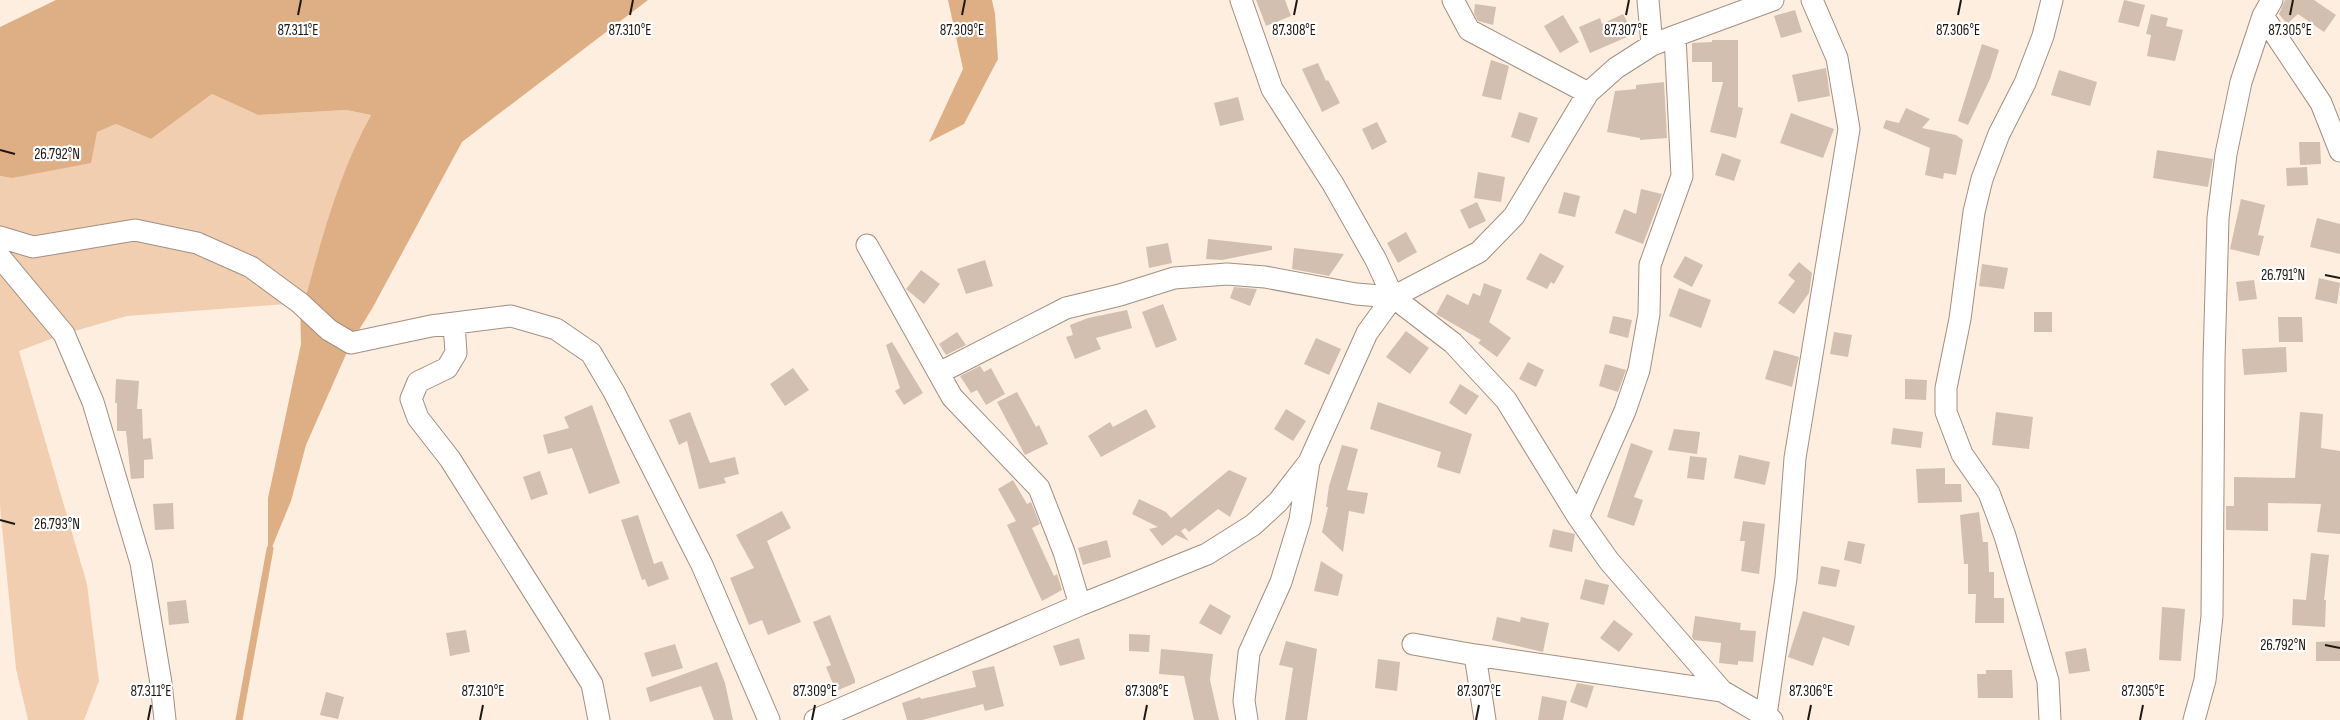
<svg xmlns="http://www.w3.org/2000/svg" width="2340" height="720" font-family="'Sofia Sans Condensed',sans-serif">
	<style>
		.green { fill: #f1ceb0 }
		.water { fill: #deaf84 }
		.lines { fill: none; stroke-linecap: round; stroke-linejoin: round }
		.stream { stroke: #deaf84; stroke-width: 7 }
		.building { fill: #d2bfaf }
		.street-casing { stroke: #a29080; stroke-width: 23 }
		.street { stroke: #fff; stroke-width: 21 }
		.ticks { fill: none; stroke: #1f1812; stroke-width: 2 }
		.ticks-label { font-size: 15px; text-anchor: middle; fill: #1f1812; stroke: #fff; stroke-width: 4.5; stroke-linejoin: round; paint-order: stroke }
	</style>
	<rect width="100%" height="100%" fill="#feeee0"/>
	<!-- green -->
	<path class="green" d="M212 94 258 115 346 110 371 115C340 171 325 231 307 292L300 303 127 316 64 334 19 351 87 584 99 681 84 720H28L16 669 0 506V176L12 178 96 132 116 124 151 139Z"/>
	<!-- water -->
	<path class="water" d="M56 0H648L462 142 373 307 351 343 306 445 291 501 268 557V498L301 344 300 303 307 292C324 231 340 171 371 115L346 110 258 115 212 94 151 139 116 124 97 132 91 163 12 178 0 176V27Z
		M948 0H992L995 14 998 59 964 124 929 142 963 69Z"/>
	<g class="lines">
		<!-- stream -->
		<path class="stream" d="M239 720 270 549"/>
	</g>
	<!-- building -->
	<path class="building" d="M1256 0H1285L1291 16 1266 26Z
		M2124 0 2145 5 2139 27 2118 22Z
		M2285 0H2314L2336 15 2324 32 2298 14 2287 24 2279 14Z
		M1475 4 1496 7 1493 25 1478 21 1474 13Z
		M1795 10 1802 32 1781 38 1774 16Z
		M1623 14 1634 34 1590 53 1579 27 1600 18 1602 24Z
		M2151 14 2168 18 2166 26 2183 30 2175 61 2147 56 2151 35 2146 34Z
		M1563 15 1579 42 1560 53 1544 26Z
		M1712 40H1738V107L1743 108 1736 138 1710 132 1723 82H1712V62H1692V43L1712 42Z
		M1982 44 1999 50 1990 79 1968 125 1958 121Z
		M1491 60 1509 66 1501 100 1482 96Z
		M1318 63 1326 81 1328 80 1340 103 1322 112 1302 69Z
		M1826 68 1830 96 1798 102 1792 75Z
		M2059 70 2097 82 2090 106 2051 95Z
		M1664 82 1667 138 1640 140V138L1607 132 1615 91 1636 89V85Z
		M1238 97 1244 120 1220 126 1214 103Z
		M1906 108 1930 119 1922 128 1956 135 1963 140 1956 175 1944 173 1943 179 1925 175 1930 148 1883 128 1886 120 1899 123Z
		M1519 112 1538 118 1529 143 1511 137Z
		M1791 113 1834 129 1823 158 1780 143Z
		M1377 122 1387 142 1372 150 1362 129Z
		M2299 142H2320L2321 164 2300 165Z
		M2157 150 2213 159 2208 187 2153 178Z
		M1722 153 1741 160 1734 181 1715 175Z
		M2307 167 2308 185 2287 186 2286 168Z
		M1478 172 1505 177 1501 202 1474 198Z
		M1641 189 1662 194 1643 244 1615 233 1624 209 1636 214Z
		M1564 192 1580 196 1575 217 1558 213Z
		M2241 199 2265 205 2258 235 2264 236 2259 256 2230 249Z
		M1477 202 1486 221 1469 229 1460 210Z
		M2317 218 2340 224V254L2310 247Z
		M1406 232 1417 252 1398 263 1387 243Z
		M1208 239 1272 246V250L1222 260 1206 259Z
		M1168 243 1172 263 1149 268 1146 247Z
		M1294 248 1344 254 1329 276 1292 269Z
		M1540 253 1564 266 1554 284 1551 282 1547 289 1526 279Z
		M1685 256 1703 265 1692 287 1673 277Z
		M985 260 993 286 966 294 957 269Z
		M1799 262 1812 273 1809 293 1794 314 1778 303 1795 281 1788 275Z
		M1982 264 2008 268 2004 289 1979 286Z
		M921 270 940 284 924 304 906 289Z
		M2319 278 2340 283 2337 304 2315 299Z
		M2254 280 2257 299 2239 301 2236 282Z
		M1484 283 1502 290 1489 322 1511 338 1497 357 1478 343 1481 340 1436 314 1447 294 1468 305 1473 293 1480 296Z
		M1234 287 1257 289 1250 306 1230 298Z
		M1679 288 1711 300 1701 328 1669 316Z
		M1163 304 1177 340 1156 348 1142 312Z
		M1127 310 1132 328 1096 338 1101 349 1075 359 1066 337 1073 335 1070 325 1088 318Z
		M2034 312H2052V332H2034Z
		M1613 316 1632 320 1628 338 1609 333Z
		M2278 317H2302L2303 342H2279Z
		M1406 331 1429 348 1410 374 1386 357Z
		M957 332 966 345 946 355 939 344Z
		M1834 332 1852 335 1848 357 1830 354Z
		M1316 338 1341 349 1329 375 1304 364Z
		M892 342 923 393 904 405 895 391 900 388 886 345Z
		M2286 347 2287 372 2244 375 2242 349Z
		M1774 350 1799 357 1792 387 1765 379Z
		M1528 362 1544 370 1536 387 1519 379Z
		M1605 364 1626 370 1618 392 1599 386Z
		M980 366 984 372 991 368 1005 394 986 405 977 390 971 393 960 376Z
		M793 368 809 390 785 406 770 384Z
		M116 379 139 381 137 409H142L143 439 151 438 153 459 144 460V478L131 479 126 431H117V403H115Z
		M1905 379 1927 380 1926 400 1905 399Z
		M1460 384 1479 396 1466 415 1449 403Z
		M1017 392 1036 427 1039 425 1048 444 1025 455 997 402Z
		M1378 402 1472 434 1460 474 1437 467 1441 452 1370 429Z
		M592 405 620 483 589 494 572 448 548 454 543 435 569 428 564 417Z
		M1146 409 1156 427 1101 457 1088 436 1110 422 1113 427Z
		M1286 409 1306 421 1293 441 1274 429Z
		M690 412 710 463 735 457 739 474 724 478 726 483 699 489 687 441 679 445 669 420Z
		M1996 412 2033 417 2029 449 1992 445Z
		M2300 412 2323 414 2321 448 2340 451V534L2317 532 2321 504 2268 503V531L2226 530V506H2234V477L2295 478Z
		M1893 428 1923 432 1921 448 1891 444Z
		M1674 429 1700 432 1697 454 1668 450Z
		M1631 443 1653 451 1634 497 1643 500 1634 526 1607 517Z
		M1342 445 1358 449 1347 490 1368 493 1364 514 1349 511 1343 552 1322 532 1328 507H1326L1329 486Z
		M1739 455 1770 462 1765 485 1734 478Z
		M1690 456 1707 458 1704 480 1687 478Z
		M1945 468V484H1961L1962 502 1918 503 1916 469Z
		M1229 470 1247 478 1230 517 1218 509 1189 532 1185 528 1181 531 1189 541 1176 535 1162 546 1149 529 1158 527 1132 514 1139 499 1166 512 1171 518Z
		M540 471 548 494 531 500 523 477Z
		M1013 480 1027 504 1031 502 1040 524 1032 528 1054 576 1057 574 1062 590 1042 601 1007 525 1016 521 998 489Z
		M173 503 174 529 155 530 153 504Z
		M782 511 791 528 767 541 801 622 768 635 762 620 749 625 730 578 754 568 736 535Z
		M1979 512 1983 542H1988L1989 572H1994V598H2004V623H1975L1976 594H1968V564H1964L1960 515Z
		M638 515 654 564 662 561 669 579 648 587 645 579 642 580 621 520Z
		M1743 521 1765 524 1759 574 1741 571 1745 541H1740Z
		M1553 529 1575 534 1572 552 1549 547Z
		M1107 540 1111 557 1083 565 1078 548Z
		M1848 541 1865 544 1861 564 1844 560Z
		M2311 553 2329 555 2324 600H2326L2325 627 2292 625 2293 599 2306 600Z
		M1321 561 1343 575 1338 596 1314 591Z
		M1821 566 1840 570 1836 587 1818 584Z
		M1585 579 1609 585 1604 605 1580 599Z
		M186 600 189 623 169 625 167 602Z
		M1210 604 1231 616 1221 635 1199 623Z
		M2162 607 2185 609 2181 661 2159 660Z
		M1803 611 1855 626 1849 646 1823 637 1813 666 1788 657Z
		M830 615 855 680V683L836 691 826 667 831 665 813 622Z
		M1695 616 1741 623 1740 630 1756 631 1753 662 1738 661V665L1719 663 1721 643 1694 640 1692 637Z
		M1497 617 1520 622 1521 617 1549 623 1543 652 1492 640Z
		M1614 620 1633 634 1619 652 1600 638Z
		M466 630 470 652 450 656 446 633Z
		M1129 634 1150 635 1149 652 1129 651Z
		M1079 638 1085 659 1060 666 1053 646Z
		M1286 641 1317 649 1307 720H1285L1293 668 1279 665Z
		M2340 641V661H2316V642Z
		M675 644 683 668 652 677 644 653Z
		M2086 648 2090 671 2069 674 2065 652Z
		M1161 649 1213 654 1210 680 1219 720H1194L1184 676 1159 674Z
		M1378 659 1400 662 1397 691 1375 688Z
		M717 662 725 683 733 720H714L701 686 650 702 646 688Z
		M994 666 1004 706 985 711 983 704 922 720H907L902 703 920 697 921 699 976 687 972 671Z
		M1986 670H2012L2013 698H1978L1977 674H1986Z
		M1577 683 1594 686 1587 708 1570 702Z
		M326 692 344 697 338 719 320 715Z
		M1542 696 1567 701 1563 720H1538Z"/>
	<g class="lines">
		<defs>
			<path id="street" d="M1241 0 1272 89 1333 184 1376 260 1393 297 1453 343 1506 400 1578 517 1609 561 1722 691 1772 720
				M1453 0 1469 30 1588 93
				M1648 0 1652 45
				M2272 0 2263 16 2321 103 2340 151
				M0 237 33 247 135 230 197 243 251 267 300 303 329 330 351 343 431 326 511 316 556 329 591 353 614 392 702 565 769 720
				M867 245 952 397 1039 488 1064 552 1080 605
				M0 257 64 334 93 402 141 563 161 683 165 720
				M454 324 456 353 447 368 418 382 411 399 418 418 450 459 592 684 599 720
				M939 373 1066 308 1120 295 1174 278 1227 274 1265 277 1356 294 1393 297
				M1309 462 1367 333 1393 297 1479 252 1514 216 1588 93 1616 68 1652 45 1675 36
				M1578 517 1625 411 1639 370 1649 314 1650 265 1682 176 1675 36 1773 0
				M1413 644 1475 655 1722 691
				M1475 655 1485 720
				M1766 715 1786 578 1795 458 1849 129 1837 58 1812 0
				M815 720 1080 605 1207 554 1253 525 1278 502 1309 462 1300 520 1281 582 1249 653 1244 701 1247 720
				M2050 720 2048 681 2005 536 1989 493 1962 454 1946 412V388L1960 319 1974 212 1982 179 1999 134 2025 83 2043 36 2052 0
				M2194 720 2205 680 2212 616 2214 360 2218 218 2226 154 2241 82 2263 16"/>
		</defs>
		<!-- street casing -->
		<use href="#street" class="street-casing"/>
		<!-- street -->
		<use href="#street" class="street"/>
	</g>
	<!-- ticks -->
	<path class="ticks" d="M298 15 301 0M630 15 633 0M962 15 965 0M1294 15 1297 0M1626 15 1629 0M1958 15 1961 0M2290 15 2293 0M0 150 15 154M2325 275 2340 278M0 520 15 524M2325 645 2340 648M148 720 151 705M480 720 483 705M812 720 815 705M1144 720 1147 705M1476 720 1479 705M1808 720 1811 705M2140 720 2143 705"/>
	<g class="ticks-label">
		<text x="298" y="35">87.311°E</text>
		<text x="630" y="35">87.310°E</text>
		<text x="962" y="35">87.309°E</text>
		<text x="1294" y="35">87.308°E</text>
		<text x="1626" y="35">87.307°E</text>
		<text x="1958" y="35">87.306°E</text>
		<text x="2290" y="35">87.305°E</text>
		<text x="57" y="159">26.792°N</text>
		<text x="2283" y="280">26.791°N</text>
		<text x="57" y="529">26.793°N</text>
		<text x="2283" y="650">26.792°N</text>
		<text x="151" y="696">87.311°E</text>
		<text x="483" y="696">87.310°E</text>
		<text x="815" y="696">87.309°E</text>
		<text x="1147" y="696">87.308°E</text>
		<text x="1479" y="696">87.307°E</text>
		<text x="1811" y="696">87.306°E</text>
		<text x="2143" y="696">87.305°E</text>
	</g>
</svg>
